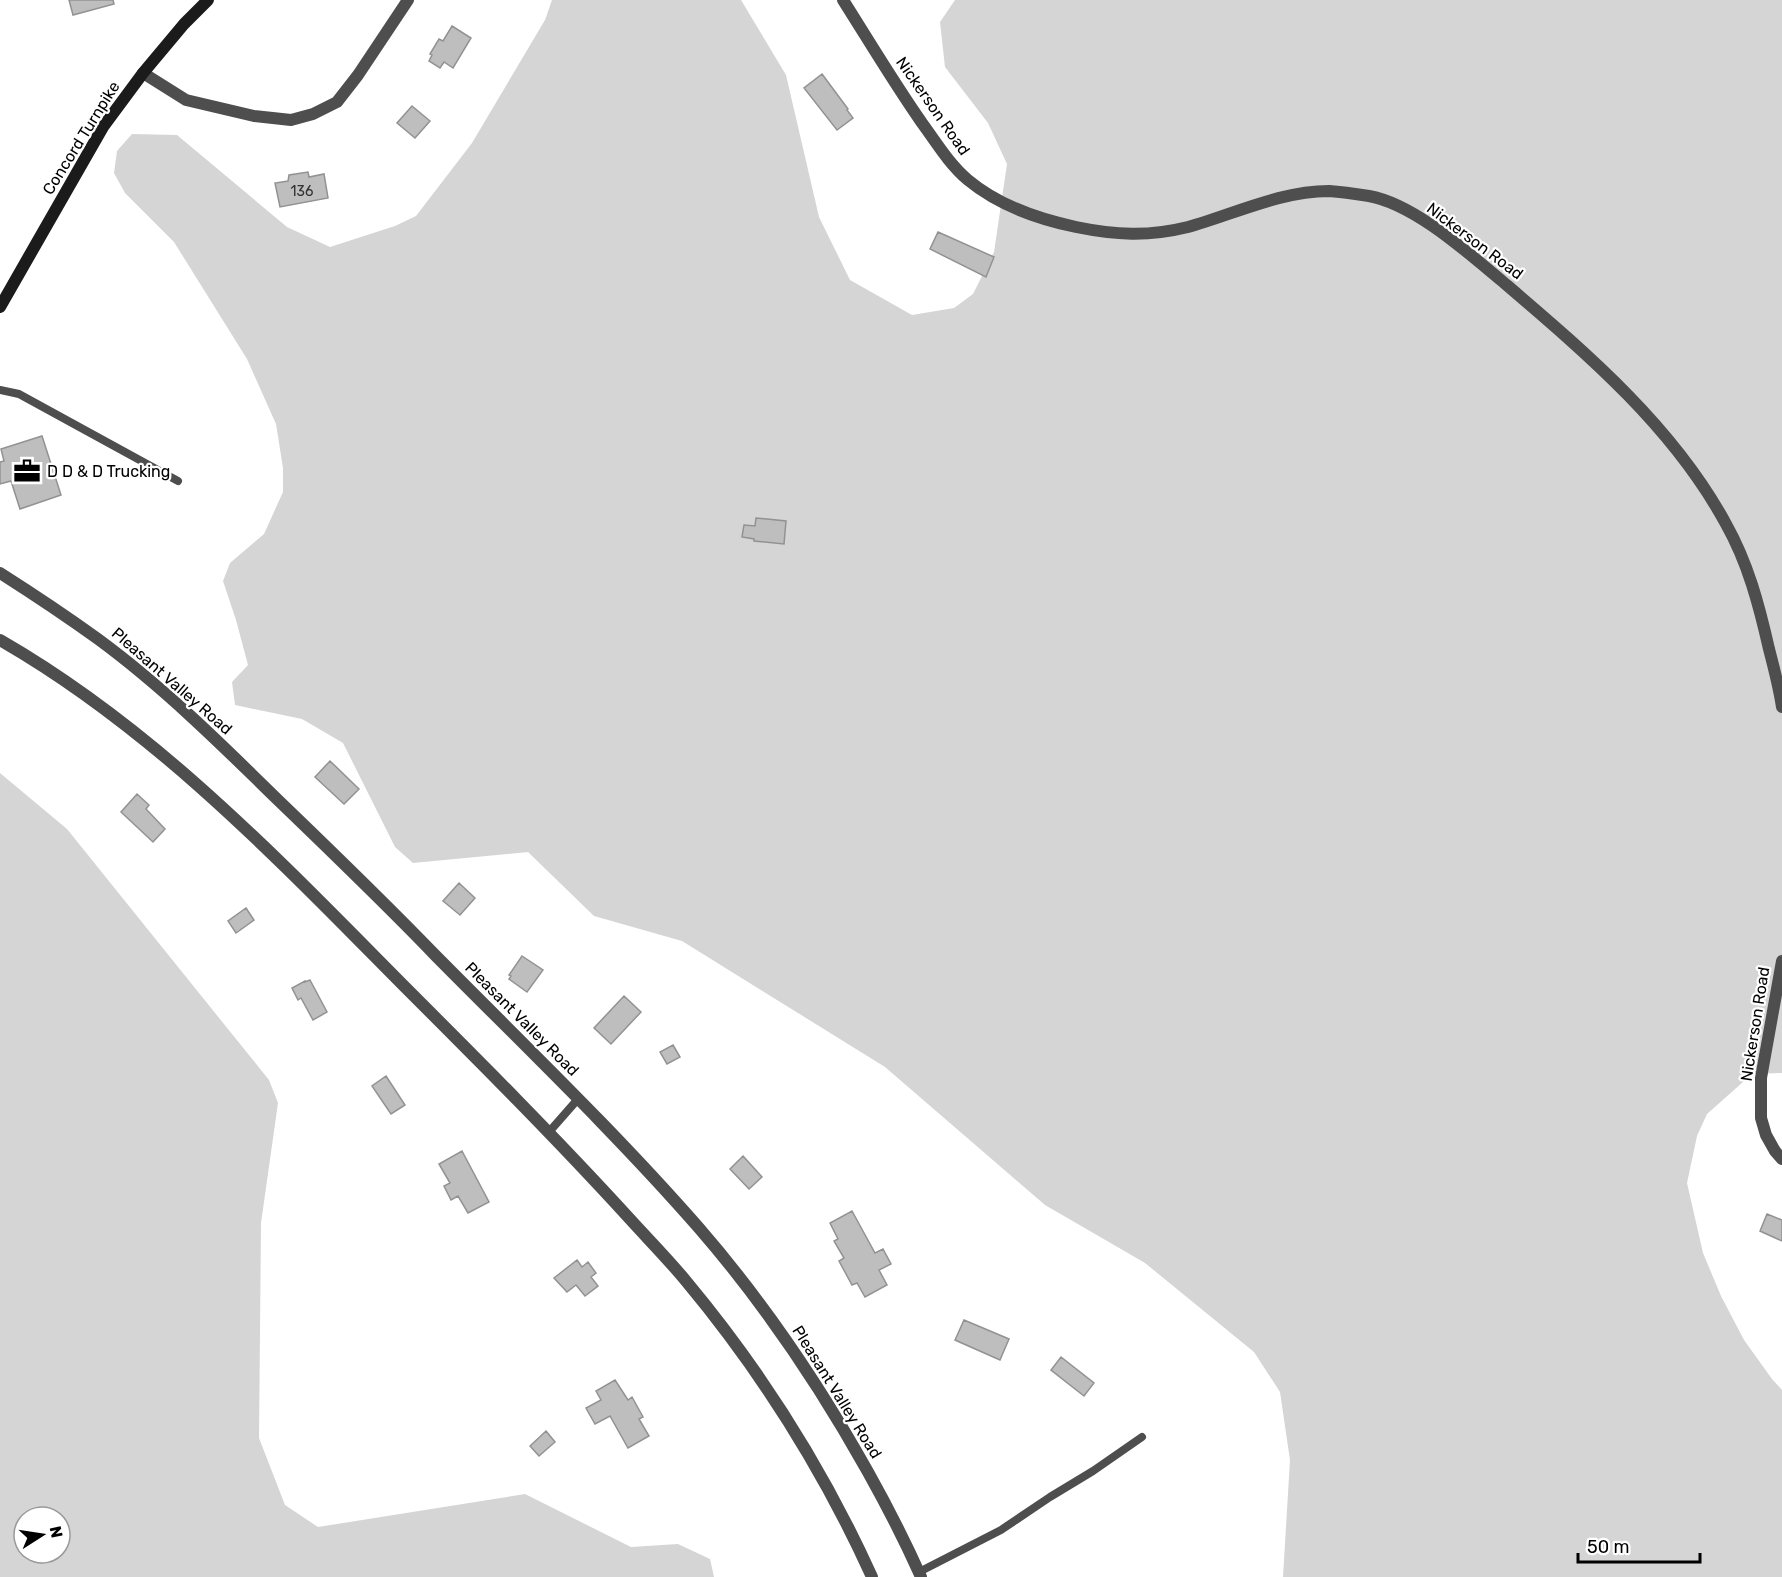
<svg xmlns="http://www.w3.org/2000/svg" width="1782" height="1577" font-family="Rubik,sans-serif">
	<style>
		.green { fill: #d5d5d5; fill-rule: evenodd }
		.building { fill: #bebebe; stroke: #929292; stroke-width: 1.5 }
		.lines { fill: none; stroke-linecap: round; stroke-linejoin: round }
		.lane { stroke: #4e4e4e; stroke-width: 8 }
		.street { stroke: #4e4e4e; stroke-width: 12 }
		.secondary { stroke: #1b1b1b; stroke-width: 12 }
		.labels { text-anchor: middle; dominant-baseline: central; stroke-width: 4.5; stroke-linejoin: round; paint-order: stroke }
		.number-label { font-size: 14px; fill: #303030 }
		.street-label { font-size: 16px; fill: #000; stroke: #fff }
		.poi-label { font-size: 16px; fill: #000; stroke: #fff; text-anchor: start }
	</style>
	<rect width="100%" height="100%" fill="#fff"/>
	<!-- green -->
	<path class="green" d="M552 0H741L786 75 819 217 850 280 912 315 954 308 973 294 994 252 1007 164 988 123 945 67 940 22 955 0H1782V1073L1752 1074 1707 1114 1697 1136 1687 1183 1703 1253 1721 1296 1744 1340 1772 1379 1782 1390V1577H1283L1290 1460 1280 1392 1254 1352 1145 1263 1045 1205 885 1067 682 941 594 916 528 852 413 863 395 847 343 743 302 719 235 705 232 682 248 665 236 620 223 581 230 563 264 534 283 492V468L276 424 247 359 174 242 125 193 114 173 117 151 132 134 177 135 287 227 330 247 395 226 416 216 472 143 545 20Z
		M0 773 67 829 269 1080 278 1103 261 1223 259 1438 285 1505 318 1527 525 1494 631 1547 678 1544 710 1559 714 1577H0ZM24 1517H60V1553H24Z"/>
	<!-- building -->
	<path class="building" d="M69 0H113L114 4 73 15Z
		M452 26 471 38 453 68 444 62 440 68 429 61 432 55 430 54 439 39 443 41Z
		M822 74 848 109 847 110 853 118 837 130 804 88Z
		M412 106 430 121 415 138 397 123Z
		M308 172 309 177 324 174 328 198 280 207 275 183 288 181 289 175Z
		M938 232 994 257 986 277 930 249Z
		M42 436 61 495 20 509 11 481 0 484V462L4 461 1 449Z
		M756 518 786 521 784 544 754 541V539L742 537 744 525 755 526Z
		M330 761 359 789 344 804 315 777Z
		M137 794 149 805 146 809 165 829 153 842 121 812Z
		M459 883 475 898 460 915 443 901Z
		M246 908 254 920 236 933 228 921Z
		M522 956 543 970 527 992 509 979 511 976 509 975Z
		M310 980 327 1012 313 1020 301 998 298 1000 292 988 305 981V982Z
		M624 996 641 1012 611 1044 594 1028Z
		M673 1045 680 1057 667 1064 660 1052Z
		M386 1076 405 1105 391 1114 372 1086Z
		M462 1151 489 1202 468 1213 458 1196 451 1200 444 1186 450 1183 439 1164Z
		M743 1156 762 1177 749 1189 730 1169Z
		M852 1211 875 1253 883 1249 891 1264 879 1270 887 1285 865 1297 857 1283 852 1285 839 1261 844 1258 834 1241 838 1239 830 1223Z
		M1767 1214 1782 1220V1241L1760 1231Z
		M577 1260 582 1267 588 1262 596 1273 591 1277 598 1286 585 1296 576 1285 567 1292 554 1278Z
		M964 1320 1009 1339 1000 1360 955 1340Z
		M1061 1357 1094 1383 1084 1396 1051 1370Z
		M615 1380 628 1400 632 1397 643 1417 639 1419 649 1436 628 1448 610 1416 595 1424 586 1408 601 1400 596 1391Z
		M546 1431 555 1442 539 1456 530 1446Z"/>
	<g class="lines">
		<!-- lane -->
		<path class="lane" d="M0 390 19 394 178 481
			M549 1132 578 1099
			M919 1572 1001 1530 1050 1497 1093 1471 1142 1437"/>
		<!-- street -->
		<path class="street" d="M843 0C869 41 894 83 922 123 936 142 949 164 968 180 998 205 1038 219 1076 227 1115 235 1148 237 1188 227 1234 214 1281 191 1329 191 1342 192 1356 194 1369 196 1414 204 1467 252 1502 281 1585 352 1673 426 1726 524 1748 563 1759 605 1769 649 1774 668 1779 687 1782 707
			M143 73 186 100 254 116 291 120 313 114 337 102 358 75 408 0
			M0 573C33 594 66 616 98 639 162 686 220 743 278 800 331 851 384 902 435 955 524 1045 616 1133 699 1228 764 1303 820 1386 868 1472 887 1506 905 1541 921 1577
			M0 640C155 729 278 859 403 985 480 1062 556 1138 629 1218 648 1239 668 1259 686 1281 761 1371 824 1471 872 1577
			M1782 961 1761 1078V1118L1766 1135 1775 1151 1782 1159"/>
		<!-- secondary -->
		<path class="secondary" d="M0 307 103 127 143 73 184 24 208 0"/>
	</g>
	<!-- icons -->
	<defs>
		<symbol id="office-bare" viewBox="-9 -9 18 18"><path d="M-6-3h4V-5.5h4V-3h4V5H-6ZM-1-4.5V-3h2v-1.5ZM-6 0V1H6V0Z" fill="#000" stroke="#fff" stroke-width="2.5" paint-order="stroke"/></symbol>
	</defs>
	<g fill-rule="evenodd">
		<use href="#office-bare" x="8" y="452" width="38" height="38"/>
	</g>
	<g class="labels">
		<!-- number labels -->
		<g class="number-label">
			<text x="302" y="191">136</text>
		</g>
		<!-- street labels -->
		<g class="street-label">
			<text transform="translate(933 106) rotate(55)">Nickerson Road</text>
			<text transform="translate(81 138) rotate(-58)">Concord Turnpike</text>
			<text transform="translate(1475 241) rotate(37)">Nickerson Road</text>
			<text transform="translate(172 681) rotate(41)">Pleasant Valley Road</text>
			<text transform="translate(522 1019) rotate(45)">Pleasant Valley Road</text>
			<text transform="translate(1755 1024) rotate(-81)">Nickerson Road</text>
			<text transform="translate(837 1392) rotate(58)">Pleasant Valley Road</text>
		</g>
		<!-- poi labels -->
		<g class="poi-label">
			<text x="47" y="471">D D &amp; D Trucking</text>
		</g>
	</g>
	<!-- north arrow -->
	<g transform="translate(42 1535) rotate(78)"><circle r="28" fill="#ffffff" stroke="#999999" stroke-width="1.5"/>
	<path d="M0-4.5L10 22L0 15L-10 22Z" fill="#000000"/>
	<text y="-9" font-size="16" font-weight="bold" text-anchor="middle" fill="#000000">N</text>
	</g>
	<!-- scale -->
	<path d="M1578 1553v9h122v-9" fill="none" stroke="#000000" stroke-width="3"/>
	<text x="1587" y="1553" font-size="18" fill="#000000" stroke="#ffffff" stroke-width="4.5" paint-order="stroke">50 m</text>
</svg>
